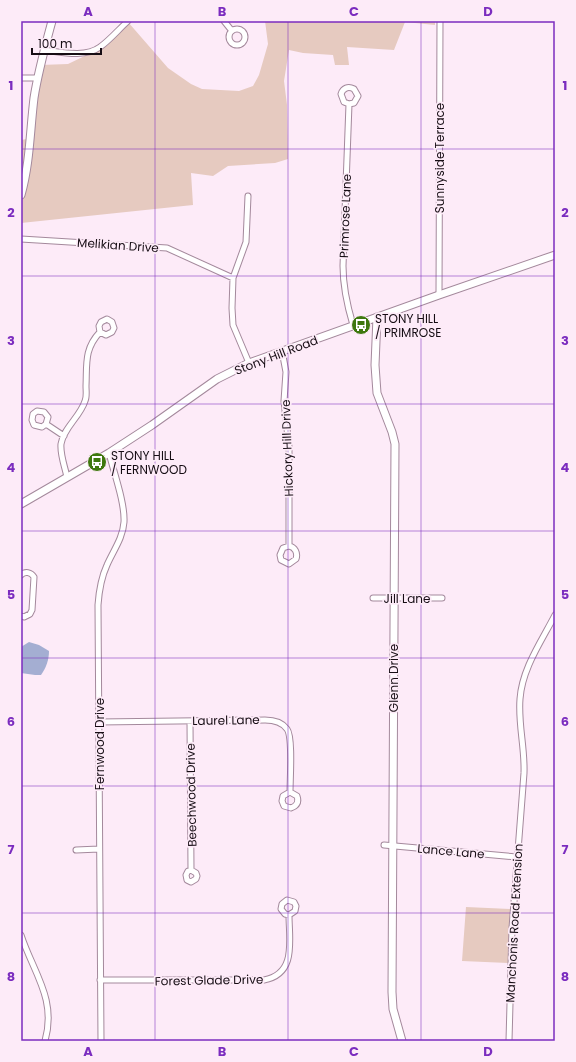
<svg xmlns="http://www.w3.org/2000/svg" width="576" height="1062" font-family="Poppins,sans-serif">
	<style>
		.green { fill: #e6cac0 }
		.water { fill: #a4aed2 }
		.lines { fill: none; stroke-linecap: round; stroke-linejoin: round }
		.street-casing { stroke: #a4899c; stroke-width: 7 }
		.secondary-casing { stroke: #a4899c; stroke-width: 9 }
		.street { stroke: #fff; stroke-width: 5 }
		.secondary { stroke: #fff; stroke-width: 7 }
		.grid { fill: none; stroke: #7b2cbf; stroke-width: 1; stroke-opacity: 0.55 }
		.labels { text-anchor: middle; dominant-baseline: central; stroke-width: 3.5; stroke-linejoin: round; paint-order: stroke }
		.street-label { font-size: 12px; fill: #160d14; stroke: #fdebf8 }
		.poi-label { font-size: 12px; fill: #160d14; stroke: #fdebf8; text-anchor: start }
		.neatline { fill: none; stroke: #7b2cbf; stroke-width: 1.5 }
		.grid-label { font-size: 13px; text-anchor: middle; font-weight: bold; fill: #7b2cbf }
	</style>
	<rect width="100%" height="100%" fill="#fdebf8"/>
	<!-- green -->
	<path class="green" d="M265 21H435V25L405 22 394 50 347 47 349 65H335L333 55 303 53 289 50 284 81 287 105 288 159 275 163 228 166 213 176 191 173 193 205 21 223V140L27 139 40 65 68 64 93 52 128 22 168 68 191 84 202 89 239 91 253 86 259 75 268 44Z
		M466 907 511 909 508 963 462 961Z"/>
	<!-- water -->
	<path class="water" d="M29 642 39 645 49 651C49 660 46 668 41 675H35L21 673V647Z"/>
	<g class="lines">
		<defs>
			<path id="street" d="M224 21 232 31
				M229 37a8 8 0 1 1 16 0a8 8 0 1 1-16 0Z
				M44 50C61 52 85 58 100 47 110 40 119 29 128 21
				M21 78H38
				M349 104 344 102 341 94C343 88 348 86 354 89L358 96 354 103 349 104 343 266C343 287 347 305 353 325
				M248 196 246 242 233 278 232 308 233 325 249 363
				M21 239 167 248 233 278
				M439 295 440 21
				M282 351 286 372 284 401 289 447V546C295 547 298 553 296 559L289 564 281 560 280 555 283 548 289 546
				M46 424 48 417 44 412 37 411 33 414 32 420 34 425 42 427 46 424 64 436
				M67 477C65 467 60 455 61 444 64 427 80 417 85 401 87 397 86 391 86 386 87 364 84 349 100 332L106 335 112 332 114 328 112 322 107 319 101 322 99 326 100 332
				M21 575C25 571 31 572 34 577L32 610 30 614 24 617 21 616
				M373 598H442
				M190 721 191 870 196 873 197 876 196 879 191 882 187 880 186 875 188 871 191 870
				M99 722 265 720C273 720 282 722 287 729 293 737 290 780 290 792L297 796C299 802 297 806 291 808L284 806 282 801 283 796 290 792
				M384 845 517 857
				M76 850 99 849
				M21 935C33 972 57 999 45 1041
				M100 980H264C297 974 289 940 289 915L295 911 296 906 294 902 287 900 282 904 281 909 285 914 289 915
				M101 1041 98 605C99 591 101 578 107 565 113 551 123 538 124 522 125 503 114 473 109 453
				M509 1041 512 928 524 773C525 748 518 724 520 699 522 669 541 642 555 615"/>
			<path id="secondary" d="M21 195C30 163 30 131 34 98 38 72 45 47 52 21
				M377 317 375 365 377 393 392 432 395 444 392 992 393 1009 402 1041
				M21 504 109 453 152 425 217 379 249 363 439 295 555 255"/>
		</defs>
		<!-- street casing -->
		<use href="#street" class="street-casing"/>
		<!-- secondary casing -->
		<use href="#secondary" class="secondary-casing"/>
		<!-- street -->
		<use href="#street" class="street"/>
		<!-- secondary -->
		<use href="#secondary" class="secondary"/>
	</g>
	<!-- grid -->
	<path class="grid" d="M155 21V1041M288 21V1041M421 21V1041M21 149H555M21 276H555M21 404H555M21 531H555M21 658H555M21 786H555M21 913H555"/>
	<!-- icons -->
	<defs>
		<symbol id="bus-disc" viewBox="-11 -11 22 22"><circle r="9.5" fill="#3e780e" stroke="#fdebf8"/><path d="M-5-6H5V4H4V6H2V4H-2V6H-4V4H-5ZM-3.5-4V0h7V-4ZM-3.5 1.2v1.5H-2V1.2ZM2 1.2v1.5H3.5V1.2Z" fill="#fff"/></symbol>
	</defs>
	<g fill-rule="evenodd">
		<use href="#bus-disc" x="350" y="314" width="22" height="22"/>
		<use href="#bus-disc" x="86" y="451" width="22" height="22"/>
	</g>
	<g class="labels">
		<!-- street labels -->
		<g class="street-label">
			<text transform="translate(439 158) rotate(-90)">Sunnyside Terrace</text>
			<text transform="translate(345 216) rotate(-88)">Primrose Lane</text>
			<text transform="translate(118 245) rotate(4)">Melikian Drive</text>
			<text transform="translate(276 355) rotate(-21)">Stony Hill Road</text>
			<text transform="translate(287 448) rotate(-92)">Hickory Hill Drive</text>
			<text x="407" y="598">Jill Lane</text>
			<text transform="translate(393 678) rotate(-90)">Glenn Drive</text>
			<text transform="translate(226 720) rotate(-1)">Laurel Lane</text>
			<text transform="translate(99 744) rotate(-90)">Fernwood Drive</text>
			<text transform="translate(191 795) rotate(-91)">Beechwood Drive</text>
			<text transform="translate(451 851) rotate(5)">Lance Lane</text>
			<text transform="translate(514 923) rotate(-87)">Manchonis Road Extension</text>
			<text transform="translate(209 980) rotate(-1)">Forest Glade Drive</text>
		</g>
		<!-- poi labels -->
		<g class="poi-label">
			<text x="375" y="318">STONY HILL<tspan x="375" dy="14">/ PRIMROSE</tspan></text>
			<text x="111" y="455">STONY HILL<tspan x="111" dy="14">/ FERNWOOD</tspan></text>
		</g>
	</g>
	<!-- border -->
	<rect width="576" height="1062" fill="none" stroke="#fdebf8" stroke-width="44"/>
	<!-- scale -->
	<path d="M32 48v6h69v-6" fill="none" stroke="#160d14" stroke-width="2"/>
	<text x="38" y="48" font-size="12" fill="#160d14" stroke="#fdebf8" stroke-width="3" paint-order="stroke">100 m</text>
	<rect x="22" y="22" width="532" height="1018" class="neatline"/>
	<g class="grid-label">
		<text x="88" y="16">A</text>
		<text x="222" y="16">B</text>
		<text x="354" y="16">C</text>
		<text x="488" y="16">D</text>
		<text x="11" y="90">1</text>
		<text x="565" y="90">1</text>
		<text x="11" y="217">2</text>
		<text x="565" y="217">2</text>
		<text x="11" y="345">3</text>
		<text x="565" y="345">3</text>
		<text x="11" y="472">4</text>
		<text x="565" y="472">4</text>
		<text x="11" y="599">5</text>
		<text x="565" y="599">5</text>
		<text x="11" y="726">6</text>
		<text x="565" y="726">6</text>
		<text x="11" y="854">7</text>
		<text x="565" y="854">7</text>
		<text x="11" y="981">8</text>
		<text x="565" y="981">8</text>
		<text x="88" y="1056">A</text>
		<text x="222" y="1056">B</text>
		<text x="354" y="1056">C</text>
		<text x="488" y="1056">D</text>
	</g>
</svg>
